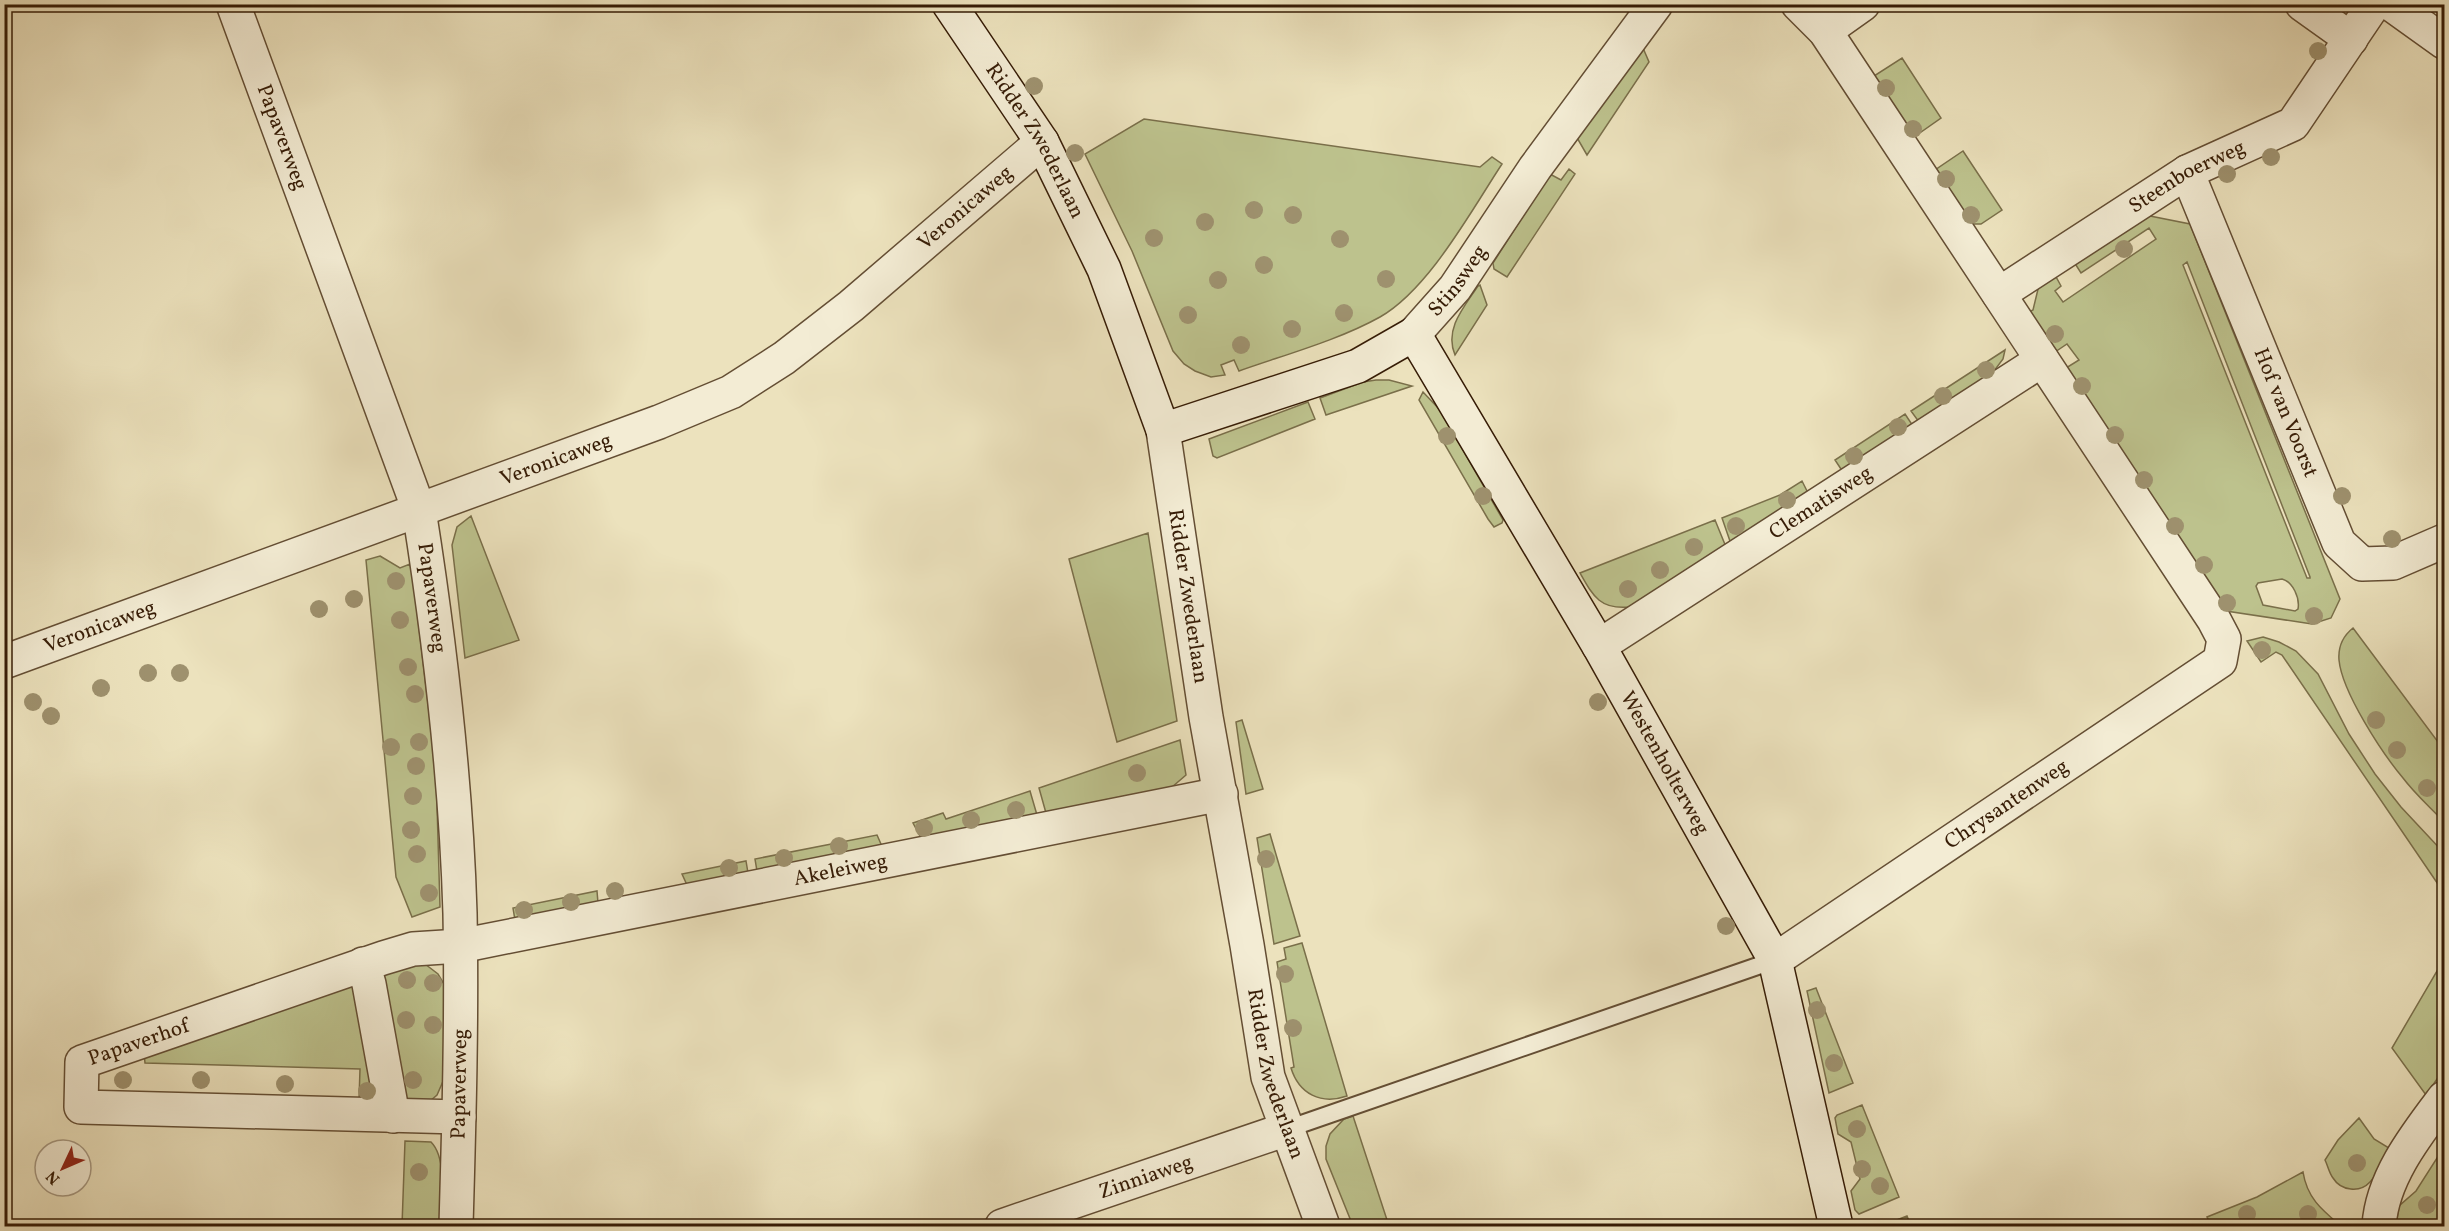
<svg xmlns="http://www.w3.org/2000/svg" width="2449" height="1231" font-family="Vollkorn,serif">
	<style>
		.green { fill: #bdc28d; stroke: #7a6f4a; stroke-width: 1.5; fill-rule: evenodd }
		.lines { fill: none; stroke-linecap: round; stroke-linejoin: round }
		.lane-casing { stroke: #644e34; stroke-width: 20 }
		.street-casing { stroke: #644e34; stroke-width: 36 }
		.secondary-casing { stroke: #361c06; stroke-width: 36 }
		.lane { stroke: #f3ecd4; stroke-width: 16 }
		.street { stroke: #f3ecd4; stroke-width: 33 }
		.secondary { stroke: #f3ecd4; stroke-width: 33 }
		.tree { fill: #9e916e }
		.labels { text-anchor: middle; dominant-baseline: central; stroke-width: 4.5; stroke-linejoin: round; paint-order: stroke }
		.street-label { font-size: 21px; fill: #361c06; stroke: #f3ecd4 }
	</style>
	<rect width="100%" height="100%" fill="#ece2bd"/>
	<filter id="stains"><feTurbulence type="fractalNoise" baseFrequency=".00333" numOctaves="4"/><feColorMatrix values="0 0 0 0 .2 0 0 0 0 .09 0 0 0 0 .02 0 0 0 .5 -.17"/></filter>
	<radialGradient id="worn" r=".72"><stop offset=".6" stop-color="#630" stop-opacity="0"/><stop offset="1" stop-color="#630" stop-opacity=".3"/></radialGradient>
	<!-- green -->
	<path class="green" d="M1643 48 1649 62 1587 155 1576 136Z
		M1902 58 1941 118 1914 137 1874 76Z
		M1144 119 1480 167 1492 157 1502 164C1471 211 1429 289 1380 317 1339 340 1284 355 1239 371L1234 360 1221 365 1225 375 1211 377 1195 371 1184 364 1173 351 1132 251 1085 154Z
		M1963 151 2002 210 1981 224H1971L1935 170Z
		M1569 169 1575 174 1507 277 1494 269 1493 263 1550 174 1561 180Z
		M2145 215 2190 224 2340 599 2331 618 2312 624 2226 611 2066 368 2079 360 2067 344 2055 352 2029 312 2033 310 2039 285 2055 275 2061 286 2055 291 2063 302 2156 239 2149 228 2081 273 2074 262ZM2187 262 2310 577V578H2307L2183 265ZM2282 579C2293 582 2300 598 2298 609L2295 611 2263 605 2256 586 2258 583Z
		M1480 285 1487 305 1455 355C1444 329 1464 307 1478 286Z
		M2005 350 2003 359 1991 375 1919 422 1911 411Z
		M1376 380H1389L1412 386 1326 415 1320 398 1363 382Z
		M1423 392 1440 410 1503 520 1502 523 1494 527 1488 519 1419 400Z
		M1308 402 1315 419 1217 458 1213 456 1209 439Z
		M1905 414 1913 426 1844 470 1841 469 1835 460Z
		M1802 481 1808 493 1731 544 1722 518 1780 495Z
		M471 516 519 640 465 658 452 545 457 527Z
		M1715 520 1726 547 1630 607C1600 610 1593 596 1580 573Z
		M1148 533 1177 721 1117 742 1069 559Z
		M380 556 400 568 410 564 413 577 436 771 440 907 412 917 396 877 366 560Z
		M2353 628 2444 750V822C2430 807 2415 794 2403 778 2382 753 2342 692 2339 660 2338 647 2343 636 2353 628Z
		M2263 637 2279 642 2296 651 2318 674 2349 734 2375 774 2401 807 2444 853V893L2282 655 2276 652 2261 662 2247 641Z
		M1242 720 1263 789 1246 794 1236 722Z
		M1180 740 1186 775 1172 787 1046 813 1039 788Z
		M1030 791 1037 815 921 838 913 823 943 813 946 819Z
		M1270 834 1300 936 1274 944 1257 838Z
		M877 835 881 844 878 847 757 871 755 859Z
		M746 861 748 873 687 885 682 874Z
		M597 891 598 903 515 920 513 908Z
		M1302 943 1347 1096C1321 1105 1299 1094 1291 1068L1294 1067 1277 962 1286 959 1284 948Z
		M2444 959V1069L2426 1095 2392 1048Z
		M425 964 438 974 444 984V1079L437 1095 430 1101 402 1099 380 970Z
		M344 983 354 986 375 1094 371 1099 359 1100 360 1069 145 1063 144 1053Z
		M1816 988 1853 1083 1829 1093 1807 991Z
		M1862 1105 1899 1197 1859 1214 1855 1210 1851 1191 1860 1179 1851 1142 1838 1134 1835 1118 1837 1115Z
		M1353 1116 1389 1226H1353L1326 1159V1146L1330 1134 1344 1119Z
		M2359 1118 2374 1139 2389 1148C2384 1159 2379 1173 2370 1182 2360 1193 2341 1191 2333 1178 2329 1173 2328 1166 2325 1160L2338 1140Z
		M405 1141 431 1142C448 1159 441 1203 440 1226H402Z
		M2444 1147V1226H2396L2399 1206 2416 1191Z
		M2303 1172C2307 1198 2322 1210 2341 1226H2211L2207 1217 2257 1197Z
		M1907 1216 1911 1226H1881Z"/>
	<g class="lines">
		<defs>
			<path id="lane" d="M1287 1129 1775 960"/>
			<g id="street">
				<path id="s1" d="M233 4 419 510C440 643 456 779 460 913 462 1017 459 1122 456 1226"/>
				<path d="M2302 4 2351 39"/>
				<path d="M2391 4 2444 42"/>
				<path d="M1825 31 1863 4"/>
				<path id="s2" d="M2187 172 2339 543 2362 564 2393 563 2444 541"/>
				<path id="s3" d="M1999 294 2187 172 2293 124 2374 4"/>
				<path id="s4" d="M1414 334 1455 288 1535 168 1656 4"/>
				<path id="s5" d="M1163 430 1206 717 1247 945 1268 1077 1323 1226"/>
				<path id="s6" d="M1599 646 2042 360"/>
				<path id="s7" d="M4 662 659 422 731 392 784 358 851 306 1042 142"/>
				<path id="s8" d="M1775 960 2220 661 2224 639 2214 620 1825 31 1798 4"/>
				<path d="M363 964 369 984 393 1116"/>
				<path id="s9" d="M459 1117 81 1107 82 1062 383 958 413 949 460 946 1221 794"/>
				<path id="s10" d="M1002 1226 1287 1129"/>
				<path d="M2379 1226C2382 1178 2416 1135 2444 1098"/>
			</g>
			<g id="secondary">
				<path id="s11" d="M949 4 1042 142 1104 269 1163 430 1358 366 1414 334 1599 646 1775 960 1836 1226"/>
			</g>
		</defs>
		<!-- lane casing -->
		<use href="#lane" class="lane-casing"/>
		<!-- street casing -->
		<use href="#street" class="street-casing"/>
		<!-- secondary casing -->
		<use href="#secondary" class="secondary-casing"/>
		<!-- lane -->
		<use href="#lane" class="lane"/>
		<!-- street -->
		<use href="#street" class="street"/>
		<!-- secondary -->
		<use href="#secondary" class="secondary"/>
	</g>
	<!-- trees -->
	<g class="tree">
		<circle cx="2318" cy="51" r="9"/>
		<circle cx="1034" cy="86" r="9"/>
		<circle cx="1886" cy="88" r="9"/>
		<circle cx="1913" cy="129" r="9"/>
		<circle cx="1075" cy="153" r="9"/>
		<circle cx="2271" cy="157" r="9"/>
		<circle cx="2227" cy="174" r="9"/>
		<circle cx="1946" cy="179" r="9"/>
		<circle cx="1254" cy="210" r="9"/>
		<circle cx="1293" cy="215" r="9"/>
		<circle cx="1971" cy="215" r="9"/>
		<circle cx="1205" cy="222" r="9"/>
		<circle cx="1154" cy="238" r="9"/>
		<circle cx="1340" cy="239" r="9"/>
		<circle cx="2124" cy="249" r="9"/>
		<circle cx="1264" cy="265" r="9"/>
		<circle cx="1386" cy="279" r="9"/>
		<circle cx="1218" cy="280" r="9"/>
		<circle cx="1344" cy="313" r="9"/>
		<circle cx="1188" cy="315" r="9"/>
		<circle cx="1292" cy="329" r="9"/>
		<circle cx="2055" cy="334" r="9"/>
		<circle cx="1241" cy="345" r="9"/>
		<circle cx="1986" cy="370" r="9"/>
		<circle cx="2082" cy="386" r="9"/>
		<circle cx="1943" cy="396" r="9"/>
		<circle cx="1898" cy="427" r="9"/>
		<circle cx="2115" cy="435" r="9"/>
		<circle cx="1447" cy="436" r="9"/>
		<circle cx="1854" cy="456" r="9"/>
		<circle cx="2144" cy="480" r="9"/>
		<circle cx="1483" cy="496" r="9"/>
		<circle cx="2342" cy="496" r="9"/>
		<circle cx="1787" cy="500" r="9"/>
		<circle cx="1736" cy="526" r="9"/>
		<circle cx="2175" cy="526" r="9"/>
		<circle cx="2392" cy="539" r="9"/>
		<circle cx="1694" cy="547" r="9"/>
		<circle cx="2204" cy="565" r="9"/>
		<circle cx="1660" cy="570" r="9"/>
		<circle cx="396" cy="581" r="9"/>
		<circle cx="1628" cy="589" r="9"/>
		<circle cx="354" cy="599" r="9"/>
		<circle cx="2227" cy="603" r="9"/>
		<circle cx="319" cy="609" r="9"/>
		<circle cx="2314" cy="616" r="9"/>
		<circle cx="400" cy="620" r="9"/>
		<circle cx="2262" cy="650" r="9"/>
		<circle cx="408" cy="667" r="9"/>
		<circle cx="148" cy="673" r="9"/>
		<circle cx="180" cy="673" r="9"/>
		<circle cx="101" cy="688" r="9"/>
		<circle cx="415" cy="694" r="9"/>
		<circle cx="33" cy="702" r="9"/>
		<circle cx="1598" cy="702" r="9"/>
		<circle cx="51" cy="716" r="9"/>
		<circle cx="2376" cy="720" r="9"/>
		<circle cx="419" cy="742" r="9"/>
		<circle cx="391" cy="747" r="9"/>
		<circle cx="2397" cy="750" r="9"/>
		<circle cx="416" cy="766" r="9"/>
		<circle cx="1137" cy="773" r="9"/>
		<circle cx="2427" cy="788" r="9"/>
		<circle cx="413" cy="796" r="9"/>
		<circle cx="1016" cy="810" r="9"/>
		<circle cx="971" cy="820" r="9"/>
		<circle cx="924" cy="828" r="9"/>
		<circle cx="411" cy="830" r="9"/>
		<circle cx="839" cy="846" r="9"/>
		<circle cx="417" cy="854" r="9"/>
		<circle cx="784" cy="858" r="9"/>
		<circle cx="1266" cy="859" r="9"/>
		<circle cx="729" cy="868" r="9"/>
		<circle cx="615" cy="891" r="9"/>
		<circle cx="429" cy="893" r="9"/>
		<circle cx="571" cy="902" r="9"/>
		<circle cx="524" cy="910" r="9"/>
		<circle cx="1726" cy="926" r="9"/>
		<circle cx="1285" cy="974" r="9"/>
		<circle cx="407" cy="980" r="9"/>
		<circle cx="433" cy="983" r="9"/>
		<circle cx="1817" cy="1010" r="9"/>
		<circle cx="406" cy="1020" r="9"/>
		<circle cx="433" cy="1025" r="9"/>
		<circle cx="1293" cy="1028" r="9"/>
		<circle cx="1834" cy="1063" r="9"/>
		<circle cx="123" cy="1080" r="9"/>
		<circle cx="201" cy="1080" r="9"/>
		<circle cx="413" cy="1080" r="9"/>
		<circle cx="285" cy="1084" r="9"/>
		<circle cx="367" cy="1091" r="9"/>
		<circle cx="1857" cy="1129" r="9"/>
		<circle cx="2357" cy="1163" r="9"/>
		<circle cx="1862" cy="1169" r="9"/>
		<circle cx="419" cy="1172" r="9"/>
		<circle cx="1880" cy="1186" r="9"/>
		<circle cx="2427" cy="1205" r="9"/>
		<circle cx="2247" cy="1214" r="9"/>
		<circle cx="2308" cy="1214" r="9"/>
	</g>
	<g class="labels">
		<!-- street labels -->
		<g class="street-label">
			<text stroke="none"><textPath href="#s1" startOffset="142">Papaverweg</textPath></text>
			<text stroke="none"><textPath href="#s11" startOffset="162">Ridder Zwederlaan</textPath></text>
			<text stroke="none"><textPath href="#s3" startOffset="222">Steenboerweg</textPath></text>
			<text stroke="none"><textPath href="#s7" startOffset="1074">Veronicaweg</textPath></text>
			<text stroke="none"><textPath href="#s4" startOffset="69">Stinsweg</textPath></text>
			<text stroke="none"><textPath href="#s2" startOffset="260">Hof van Voorst</textPath></text>
			<text stroke="none"><textPath href="#s7" startOffset="588">Veronicaweg</textPath></text>
			<text stroke="none"><textPath href="#s6" startOffset="264">Clematisweg</textPath></text>
			<text stroke="none"><textPath href="#s5" startOffset="168">Ridder Zwederlaan</textPath></text>
			<text stroke="none"><textPath href="#s1" startOffset="628">Papaverweg</textPath></text>
			<text stroke="none"><textPath href="#s7" startOffset="102">Veronicaweg</textPath></text>
			<text stroke="none"><textPath href="#s11" startOffset="1246">Westenholterweg</textPath></text>
			<text stroke="none"><textPath href="#s8" startOffset="279">Chrysantenweg</textPath></text>
			<text stroke="none"><textPath href="#s9" startOffset="1208">Akeleiweg</textPath></text>
			<text stroke="none"><textPath href="#s9" startOffset="483">Papaverhof</textPath></text>
			<text stroke="none"><textPath href="#s5" startOffset="654">Ridder Zwederlaan</textPath></text>
			<text transform="translate(460 1084) rotate(-89)">Papaverweg</text>
			<text stroke="none"><textPath href="#s10" startOffset="152">Zinniaweg</textPath></text>
		</g>
	</g>
	<!-- margin -->
	<rect width="2449" height="1231" fill="none" stroke="#ece2bd" stroke-width="24"/>
	<rect x="6" y="6" width="2437" height="1219" fill="none" stroke="#361c06" stroke-width="3"/>
	<rect x="12" y="12" width="2425" height="1207" fill="none" stroke="#361c06" stroke-width="1.5"/>
	<!-- north arrow -->
	<g transform="translate(63 1168) rotate(226)"><circle r="28" fill="#f3ecd4" stroke="#a79982" stroke-width="1.5"/>
	<path d="M0-4.5L10 22L0 15L-10 22Z" fill="#8f2418"/>
	<text y="-9" font-size="16" font-weight="bold" text-anchor="middle" fill="#361c06">N</text>
	</g>
	<rect width="100%" height="100%" filter="url(#stains)"/>
	<rect width="100%" height="100%" fill="url(#worn)"/>
</svg>
